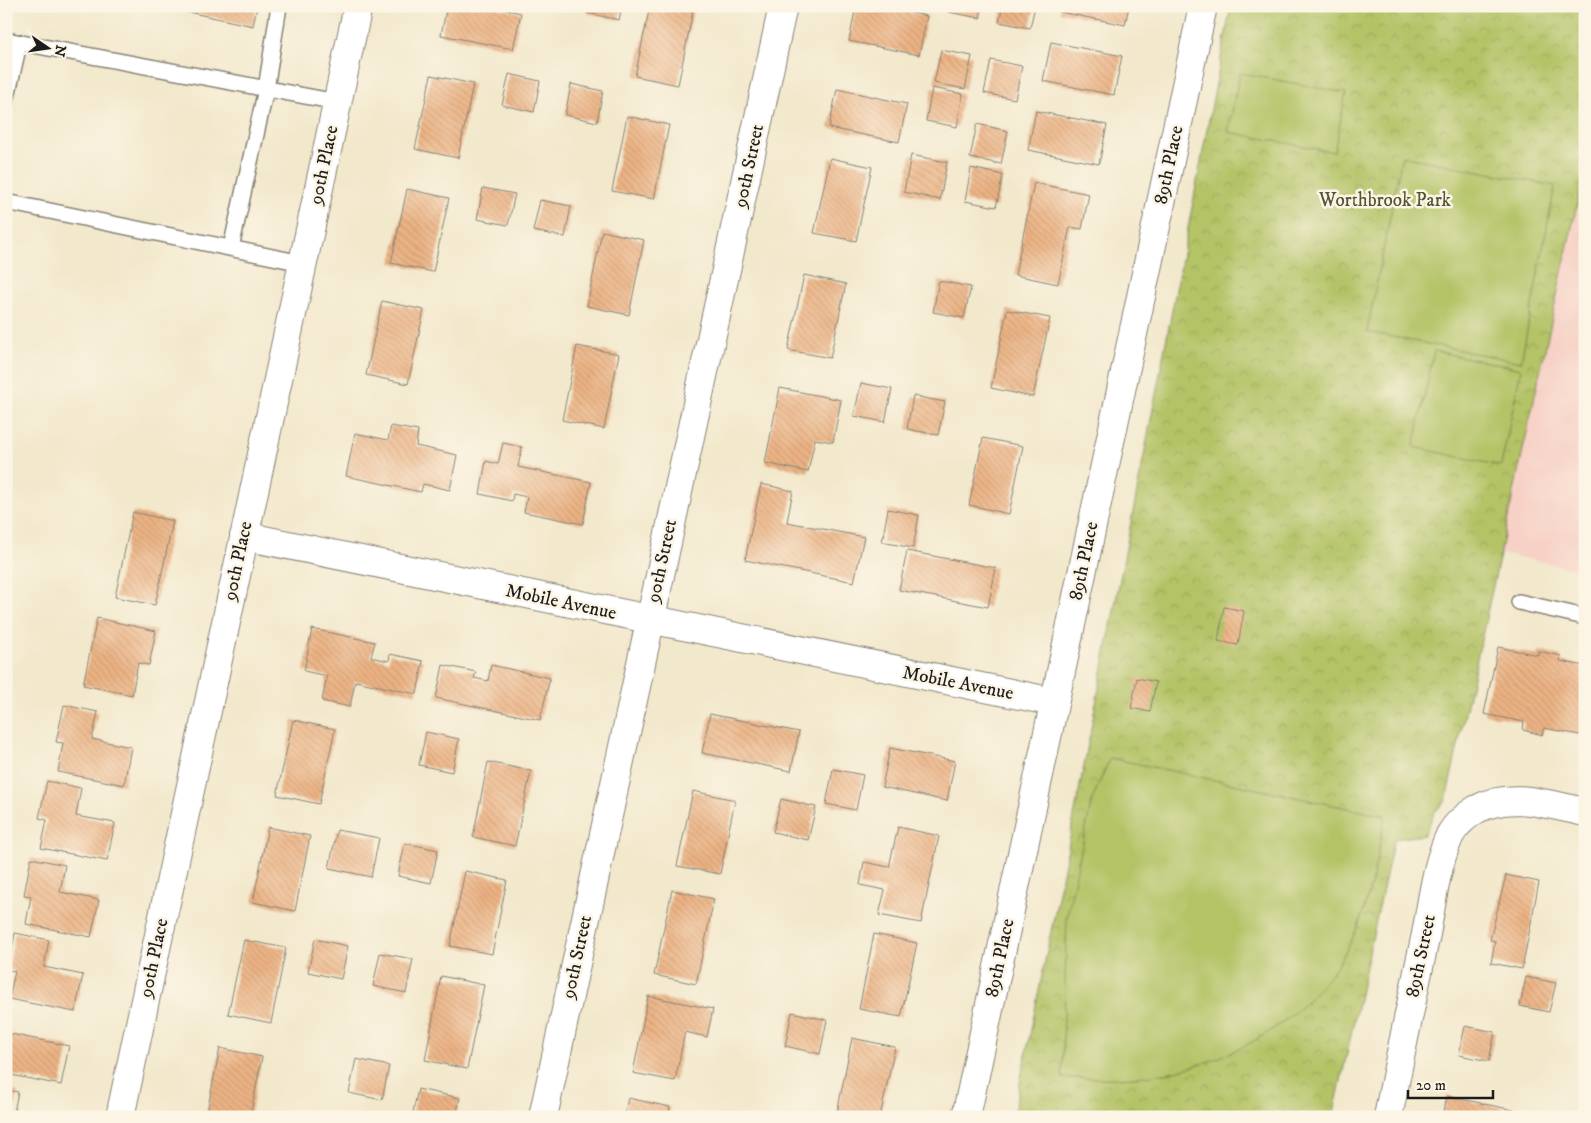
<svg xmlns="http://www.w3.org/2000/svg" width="1591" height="1123" font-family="'IM FELL DW Pica',serif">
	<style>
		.built { fill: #f7d1c6 }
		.park { fill: url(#park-crowns); stroke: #687041 }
		.pitch { fill: #b4c366; stroke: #687041 }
		.building { fill: url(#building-back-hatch) }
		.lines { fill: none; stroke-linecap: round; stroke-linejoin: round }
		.lane-casing { stroke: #878274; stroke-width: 18 }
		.street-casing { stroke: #878274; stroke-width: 30 }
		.lane { stroke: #fff; stroke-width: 15 }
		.street { stroke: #fff; stroke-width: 28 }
		.labels { text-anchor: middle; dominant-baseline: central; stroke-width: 5; stroke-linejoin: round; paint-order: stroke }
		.street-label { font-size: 19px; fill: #1c1c1c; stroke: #fcf5e5 }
		.park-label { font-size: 19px; fill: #515636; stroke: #fcf5e5 }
	</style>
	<defs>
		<pattern id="park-crowns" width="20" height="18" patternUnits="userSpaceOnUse" patternTransform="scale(1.25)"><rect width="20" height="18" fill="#b4c366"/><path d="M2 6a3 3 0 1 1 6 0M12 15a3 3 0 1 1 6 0" fill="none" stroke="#9aa758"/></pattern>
		<pattern id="building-back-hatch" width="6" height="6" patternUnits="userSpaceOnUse" patternTransform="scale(1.25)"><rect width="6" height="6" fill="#ecb384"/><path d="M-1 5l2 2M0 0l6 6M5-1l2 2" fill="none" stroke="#ca9971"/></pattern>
	</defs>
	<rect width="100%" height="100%" fill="#fcf5e5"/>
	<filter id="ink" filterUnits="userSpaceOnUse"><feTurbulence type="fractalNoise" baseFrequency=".02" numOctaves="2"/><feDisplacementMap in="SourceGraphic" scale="10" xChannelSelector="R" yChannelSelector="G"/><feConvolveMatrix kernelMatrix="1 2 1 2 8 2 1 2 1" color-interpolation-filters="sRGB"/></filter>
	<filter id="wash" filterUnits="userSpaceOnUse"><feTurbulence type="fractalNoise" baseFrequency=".0096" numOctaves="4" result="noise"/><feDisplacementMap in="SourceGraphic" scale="20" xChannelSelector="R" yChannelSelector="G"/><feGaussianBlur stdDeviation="1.12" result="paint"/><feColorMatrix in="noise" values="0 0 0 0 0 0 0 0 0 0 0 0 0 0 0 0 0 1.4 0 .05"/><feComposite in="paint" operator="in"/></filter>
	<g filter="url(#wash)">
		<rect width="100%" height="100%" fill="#f2e8cc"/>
		<!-- built -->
		<path class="built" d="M1585 168V571L1499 553Z"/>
		<!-- park -->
		<path class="park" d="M1231 6H1585V168L1446 800 1435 812 1424 835 1394 839 1333 1117H1013L1066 858Z"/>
		<!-- pitch -->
		<path class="pitch" d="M1240 73 1346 93 1334 152 1228 132Z
			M1402 156 1555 186 1521 362 1367 332Z
			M1434 351 1521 369 1501 466 1414 447Z
			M1110 758 1385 816C1378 853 1372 890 1358 926 1321 1016 1228 1070 1134 1077 1110 1079 1086 1078 1062 1078L1067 916 1092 800Z"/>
		<g id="blocks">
			<!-- building -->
			<path class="building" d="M160 6H257L253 26Z
				M447 6H490L521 13 513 49 441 35Z
				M589 6H622L619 20 587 13Z
				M650 6H672L693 11 678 85 635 76Z
				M856 6H878L927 16 919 55 849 41Z
				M950 6H982L980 18 948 12Z
				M1003 6H1035L1030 28 999 22Z
				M1061 6H1129L1125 25 1060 12Z
				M1051 42 1122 56 1114 95 1043 81Z
				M941 50 972 56 965 89 934 83Z
				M991 60 1022 66 1015 99 984 93Z
				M509 74 540 81 534 112 502 105Z
				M431 75 473 84 458 158 415 149Z
				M571 84 603 91 597 122 565 115Z
				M932 88 963 94 957 127 926 121Z
				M837 89 907 104 899 142 829 128Z
				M1036 111 1107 125 1099 164 1028 150Z
				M627 116 669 125 654 199 612 191Z
				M977 124 1008 131 1001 164 970 158Z
				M911 155 947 162 940 200 904 192Z
				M830 158 872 167 856 241 814 233Z
				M971 168 1003 175 996 207 965 201Z
				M1034 183 1089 194 1082 229 1070 227 1058 284 1015 275Z
				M483 188 515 194 508 225 477 219Z
				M407 189 449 198 433 272 391 263Z
				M540 200 571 206 565 237 533 231Z
				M602 231 644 240 629 315 587 306Z
				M804 275 846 284 830 358 788 350Z
				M939 281 971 287 964 318 933 312Z
				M382 301 424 310 408 384 366 375Z
				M1007 310 1050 318 1033 397 991 388Z
				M577 346 619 354 604 429 562 420Z
				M861 383 892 389 885 422 854 416Z
				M780 388 841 400 833 442 815 439 808 472 765 463Z
				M913 396 945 402 938 435 907 429Z
				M391 426 418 431 416 446 457 455 450 490 423 484 421 492 346 476 355 433 388 440Z
				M983 438 1023 446 1009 514 969 505Z
				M503 443 522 447 518 467 591 482 583 524 524 512 527 497 513 494 512 501 480 494 486 461 498 464Z
				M761 484 793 491 787 522 864 537 854 582 745 560Z
				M888 509 919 515 913 548 882 542Z
				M133 512 173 521 155 605 115 597Z
				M907 551 996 568 988 607 899 590Z
				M1224 607 1244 611 1238 645 1218 641Z
				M97 618 156 631 149 665 138 663 132 695 83 685Z
				M312 629 375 642 371 657 389 661 390 654 423 661 417 694 355 681 350 707 322 701 327 676 304 671Z
				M1498 647 1538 655V651L1561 656 1560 661 1585 666V736L1544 728 1542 735 1523 730 1524 722 1484 714Z
				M443 665 476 672 474 678 488 681 491 665 550 678 540 720 436 698Z
				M1137 678 1156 682 1150 712 1131 708Z
				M64 705 98 712 92 739 131 747 124 785 58 772 63 743 56 742Z
				M710 714 799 732 791 771 702 753Z
				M293 720 335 729 319 804 277 795Z
				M426 732 459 739 452 772 419 765Z
				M890 748 955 761 947 801 882 787Z
				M488 762 531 771 515 846 473 837Z
				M833 769 863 775 856 810 826 804Z
				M47 781 81 788 76 816 115 823 107 861 41 848 47 820 39 818Z
				M693 791 735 800 720 874 677 866Z
				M781 799 816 807 808 840 773 832Z
				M268 827 310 836 295 911 253 902Z
				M898 827 939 836 921 923 879 915 885 890 860 885 864 862 889 867Z
				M337 830 379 838 371 877 329 868Z
				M405 843 438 850 431 883 398 876Z
				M31 858 65 865 60 892 99 900 91 937 26 924 31 896 24 895Z
				M465 871 507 880 492 954 450 946Z
				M1506 875 1539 882 1522 969 1491 963 1495 941 1490 940Z
				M672 890 714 899 696 984 654 975Z
				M15 933 49 940 44 967 83 975 75 1012 9 999 15 971 8 970Z
				M874 934 917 943 901 1017 859 1009Z
				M315 939 348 946 341 979 308 972Z
				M244 940 286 948 271 1023 228 1014Z
				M380 953 413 959 406 993 373 986Z
				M441 976 484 985 467 1069 425 1060Z
				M1526 977 1556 983 1549 1012 1520 1006Z
				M648 996 713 1009 707 1037 685 1032 675 1081 633 1073Z
				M792 1012 827 1020 820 1054 785 1046Z
				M1465 1026 1495 1032 1489 1061 1459 1055Z
				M6 1033 69 1046 61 1085 6 1074Z
				M852 1038 895 1047 880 1117H856L837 1113Z
				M220 1048 262 1057 250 1117H206Z
				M356 1059 389 1066 382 1100 349 1093Z
				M418 1089 460 1098 456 1117H412Z
				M6 1090 18 1092 13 1117H6Z
				M1447 1096 1523 1112 1522 1117H1443Z
				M628 1098 670 1107 668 1117H624Z"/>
		</g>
	</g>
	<g filter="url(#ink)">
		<use href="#blocks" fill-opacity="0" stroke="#878274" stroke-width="1"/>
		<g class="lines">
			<defs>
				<path id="lane" d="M6 40 337 102
					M6 101 19 44
					M6 202 302 263
					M231 248 266 89 279 6
					M1519 602 1585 617"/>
				<path id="street" d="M244 536 1054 702
					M120 1117 358 6
					M543 1117 783 6
					M966 1117 1203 6
					M1388 1117C1400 1056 1413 995 1426 934 1432 902 1436 865 1450 835 1456 824 1467 815 1477 809 1511 791 1549 805 1585 812"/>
			</defs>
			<!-- lane casing -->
			<use href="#lane" class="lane-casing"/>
			<!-- street casing -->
			<use href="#street" class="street-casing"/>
			<!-- lane -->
			<use href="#lane" class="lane"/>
			<!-- street -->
			<use href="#street" class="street"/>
		</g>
	</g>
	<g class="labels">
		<!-- street labels -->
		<g class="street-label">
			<text transform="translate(324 165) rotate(-78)">90th Place</text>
			<text transform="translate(1169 165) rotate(-78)">89th Place</text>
			<text transform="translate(749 166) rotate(-78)">90th Street</text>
			<text transform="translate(238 561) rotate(-78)">90th Place</text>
			<text transform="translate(662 561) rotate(-78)">90th Street</text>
			<text transform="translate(1084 561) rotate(-78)">89th Place</text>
			<text transform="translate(561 602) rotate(12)">Mobile Avenue</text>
			<text transform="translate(958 683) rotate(11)">Mobile Avenue</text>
			<text transform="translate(1421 956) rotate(-78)">89th Street</text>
			<text transform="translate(577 957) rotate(-78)">90th Street</text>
			<text transform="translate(154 958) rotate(-78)">90th Place</text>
			<text transform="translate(1000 958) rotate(-78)">89th Place</text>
		</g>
		<!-- park labels -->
		<g class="park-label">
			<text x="1385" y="200">Worthbrook Park</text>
		</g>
	</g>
	<!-- margin -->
	<rect width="1591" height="1123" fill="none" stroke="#fcf5e5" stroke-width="25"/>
	<!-- north arrow -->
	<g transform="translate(48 48) rotate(103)" stroke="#fcf5e5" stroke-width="4" paint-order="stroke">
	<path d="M0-4L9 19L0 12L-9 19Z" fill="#1c1c1c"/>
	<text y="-8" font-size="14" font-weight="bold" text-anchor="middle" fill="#1c1c1c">N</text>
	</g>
	<!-- scale -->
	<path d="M1408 1090v8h85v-8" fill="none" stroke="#1c1c1c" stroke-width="2.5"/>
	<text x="1416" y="1090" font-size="15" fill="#1c1c1c" stroke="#fcf5e5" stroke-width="4" paint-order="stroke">20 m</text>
</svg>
